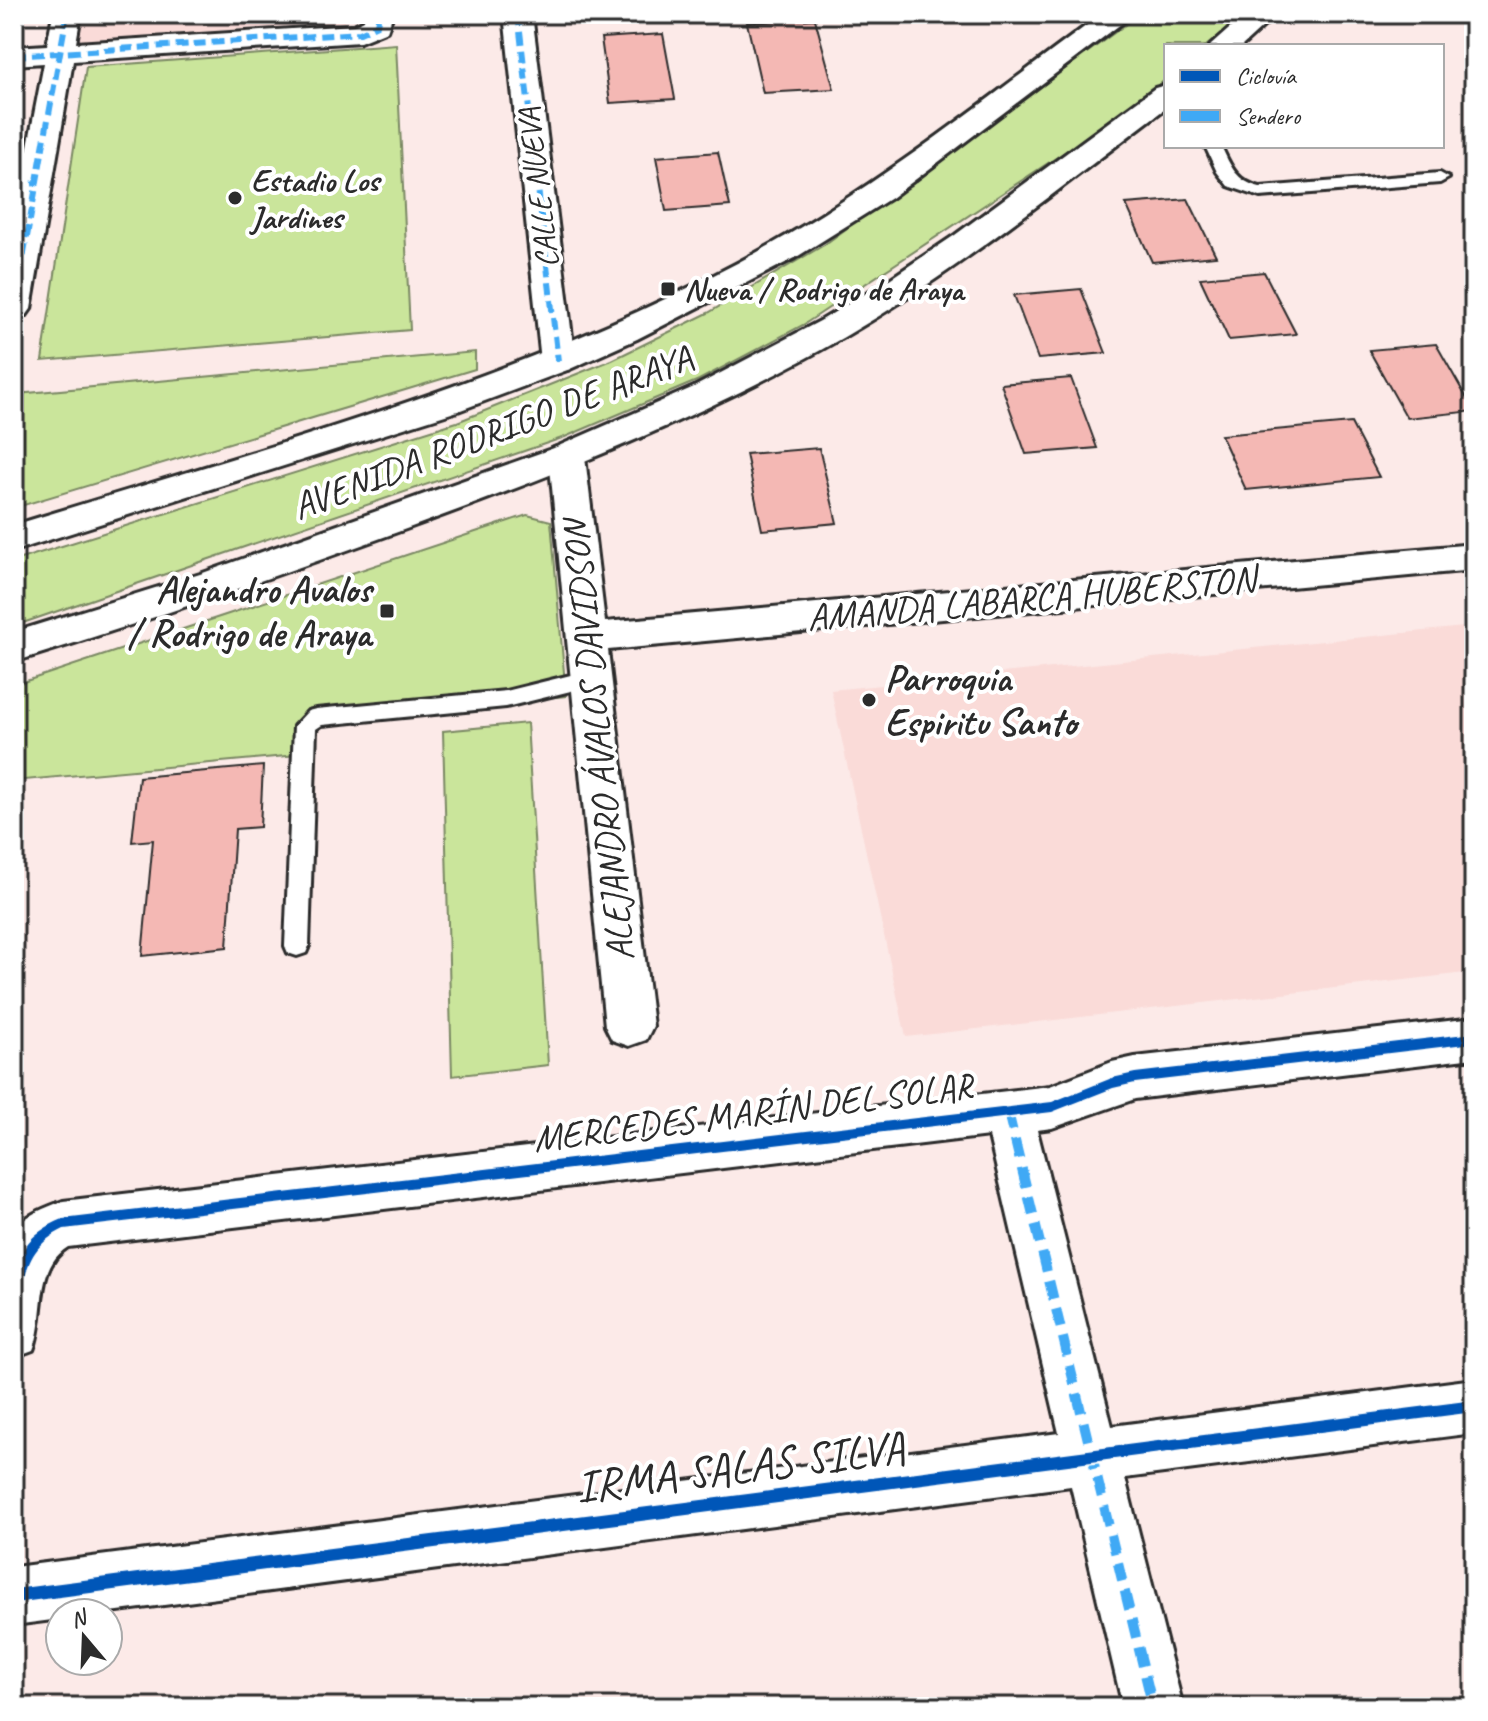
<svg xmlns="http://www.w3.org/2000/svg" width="1488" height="1721" font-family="Caveat,sans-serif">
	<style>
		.built { fill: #fadbd8 }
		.green { fill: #cae59b; stroke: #7a8863; stroke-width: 2 }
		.building { fill: #f4b8b4; stroke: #2b2b2b; stroke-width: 2 }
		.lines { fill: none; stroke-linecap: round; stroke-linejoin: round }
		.lane-casing { stroke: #2b2b2b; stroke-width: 6 }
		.street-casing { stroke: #2b2b2b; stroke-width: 6 }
		.secondary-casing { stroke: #2b2b2b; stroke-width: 6 }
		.lane { fill: #fff; fill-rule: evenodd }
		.street { fill: #fff; fill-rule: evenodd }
		.secondary { fill: #fff; fill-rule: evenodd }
		.quiet-far1 { stroke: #3fa9f5; stroke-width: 6; stroke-dasharray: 12 6; stroke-linecap: butt }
		.quiet { stroke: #3fa9f5; stroke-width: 10; stroke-dasharray: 19 10; stroke-linecap: butt }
		.cycleway-casing { stroke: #fff; stroke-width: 5 }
		.cycleway { fill: #0057b8; fill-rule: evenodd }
		.poi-dot { fill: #2b2b2b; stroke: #fff; stroke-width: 3 }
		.labels { text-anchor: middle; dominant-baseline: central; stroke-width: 8; stroke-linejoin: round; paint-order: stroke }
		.far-poi-label { font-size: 32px; font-weight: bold; fill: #2b2b2b; stroke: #fff; text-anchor: start }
		.far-street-label { font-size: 32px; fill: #2b2b2b; stroke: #fff }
		.street-label { font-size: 38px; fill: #2b2b2b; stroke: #fff }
		.poi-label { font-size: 38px; font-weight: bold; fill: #2b2b2b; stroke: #fff; text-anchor: end }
		.near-street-label { font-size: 46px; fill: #2b2b2b; stroke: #fff }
	</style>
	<rect width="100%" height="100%" fill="#fceae8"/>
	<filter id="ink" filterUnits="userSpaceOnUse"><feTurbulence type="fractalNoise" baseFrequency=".0125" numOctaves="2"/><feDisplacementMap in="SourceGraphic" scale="16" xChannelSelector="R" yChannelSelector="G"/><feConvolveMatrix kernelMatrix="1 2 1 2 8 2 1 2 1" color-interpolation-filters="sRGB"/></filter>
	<g filter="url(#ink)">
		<!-- built -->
		<path class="built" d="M77 14H344V22L72 41Z
			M1474 626V972L906 1037 831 690Z"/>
		<!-- green -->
		<path class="green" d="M1140 14H1245L1206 46H1166V79L1130 109 803 325 699 380 565 437 14 626V561L457 422 612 360 708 313 824 245Z
			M396 44 410 330 42 361 86 67Z
			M475 352V369L14 508 17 394Z
			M527 515 551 521 566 696 298 720 297 755 14 781V685Z
			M527 723 548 1065 452 1076 443 731Z"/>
		<!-- building -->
		<path class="building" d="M815 19 834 89 763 93 747 23Z
			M663 34 675 99 610 103 601 38Z
			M718 152 730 206 666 211 656 157Z
			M1188 199 1216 256 1152 262 1126 204Z
			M1264 272 1296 334 1229 340 1200 278Z
			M1081 289 1106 353 1038 359 1014 295Z
			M1436 344 1474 411 1407 418 1369 350Z
			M1071 378 1097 448 1026 454 1001 384Z
			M1351 423 1379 477 1246 490 1221 435Z
			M819 448 837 523 762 530 746 454Z
			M263 766 260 827 235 829 227 947 142 956 153 840 132 842 139 777Z"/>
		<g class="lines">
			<defs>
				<path id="lane" d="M1205 146H1221C1231 167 1236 181 1260 187L1440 173 1449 178 1440 183 1260 197 1228 186 1217 172Z
					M591 670 599 672 602 678 599 684 506 707 322 725 316 729 309 946 306 953 297 956 288 953 285 946 294 726 308 711 316 709 506 691Z"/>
				<path id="street" d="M53 14H81L76 43 354 25 364 20 365 14H393L387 31 360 42 73 61 31 309 26 316 14 319V219L44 63 14 65V47L47 45Z
					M504 14H532L575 361 570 369 558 372 546 369 541 361Z
					M567 445 580 448 585 457 605 622 1474 544V570L608 650 653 1026 646 1040 629 1046 612 1040 605 1026 549 457 554 448Z
					M1474 1018V1058L1135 1099 1052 1128 1037 1130 1112 1426 1474 1379V1433L1125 1478 1183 1707H1123L1071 1486 103 1613H60V1619L14 1625V1567L1059 1433 989 1136 68 1247C33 1269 47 1316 33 1350L14 1357V1229C27 1214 45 1208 63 1201L1050 1086 1112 1062 1135 1057Z"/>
				<path id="secondary" d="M1102 14H1134L891 198 795 258 637 339 570 369 458 411 14 551V525C272 445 535 377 772 244 889 178 994 93 1102 14Z
					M1246 14H1277L1242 46H1210Z
					M1166 85V108C1061 187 958 271 844 337 704 417 557 474 406 529 276 576 146 622 14 662V632L200 574 554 448 694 387 820 321 891 278 955 235 1155 88Z"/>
			</defs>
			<!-- lane casing -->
			<use href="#lane" class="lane-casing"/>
			<!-- street casing -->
			<use href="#street" class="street-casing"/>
			<!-- secondary casing -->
			<use href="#secondary" class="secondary-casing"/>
			<!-- lane -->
			<use href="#lane" class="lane"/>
			<!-- street -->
			<use href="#street" class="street"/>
			<!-- secondary -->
			<use href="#secondary" class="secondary"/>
			<!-- quiet-far1 -->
			<path class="quiet-far1" d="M518 14 558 361
				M14 56 360 33 377 25 379 14
				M14 185 37 183
				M14 309 67 14"/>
			<!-- quiet -->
			<path class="quiet" d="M1008 1112 1153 1707"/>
			<defs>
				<path id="cycleway" d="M1474 1033V1043L1135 1083 1113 1088 1052 1112 64 1229C18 1251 24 1288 20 1332L18 1336 14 1338C14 1284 4 1243 63 1219L1052 1102 1112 1078 1135 1073Z
					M1474 1400V1412L14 1603V1589Z"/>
			</defs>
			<!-- cycleway casing -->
			<use href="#cycleway" class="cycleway-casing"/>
			<!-- cycleway -->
			<use href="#cycleway" class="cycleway"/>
		</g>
	</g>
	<!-- markers -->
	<g class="poi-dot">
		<circle cx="235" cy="198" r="8"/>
		<rect x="660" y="281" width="16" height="16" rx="4"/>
		<rect x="379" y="603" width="16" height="16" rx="4"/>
		<circle cx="869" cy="700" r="8"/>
	</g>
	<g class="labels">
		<!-- far-poi labels -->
		<g class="far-poi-label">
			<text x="251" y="180">Estadio Los<tspan x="251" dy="37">Jardines</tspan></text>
			<text x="684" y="289">Nueva / Rodrigo de Araya</text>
		</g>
		<!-- far-street labels -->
		<g class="far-street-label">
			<text transform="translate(538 188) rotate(-97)">CALLE NUEVA</text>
		</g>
		<!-- street labels -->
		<g class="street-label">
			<text transform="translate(492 432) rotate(-21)">AVENIDA RODRIGO DE ARAYA</text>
			<text transform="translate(1031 598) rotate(-5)">AMANDA LABARCA HUBERSTON</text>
			<text transform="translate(598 741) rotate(-96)">ALEJANDRO ÁVALOS DAVIDSON</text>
			<text transform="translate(753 1112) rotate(-7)">MERCEDES MARÍN DEL SOLAR</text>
		</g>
		<!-- poi labels -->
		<g class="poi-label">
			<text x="371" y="589">Alejandro Avalos<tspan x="371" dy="44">/ Rodrigo de Araya</tspan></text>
			<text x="885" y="678" text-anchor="start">Parroquia<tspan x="885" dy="44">Espiritu Santo</tspan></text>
		</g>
		<!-- near-street labels -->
		<g class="near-street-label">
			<text transform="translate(740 1467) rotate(-7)">IRMA SALAS SILVA</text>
		</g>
	</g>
	<!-- margin -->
	<rect width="1488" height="1721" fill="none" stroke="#fff" stroke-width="48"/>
	<rect x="24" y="24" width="1440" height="1673" fill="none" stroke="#2b2b2b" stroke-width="3" filter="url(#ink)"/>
	<!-- legend -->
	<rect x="1164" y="44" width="280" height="104" fill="#ffffff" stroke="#aaaaaa" stroke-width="2"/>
	<rect x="1180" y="70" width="40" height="12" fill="#0057b8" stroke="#aaaaaa" stroke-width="2"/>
	<text x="1236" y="84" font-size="24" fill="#2b2b2b">Ciclovía</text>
	<rect x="1180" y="110" width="40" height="12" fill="#3fa9f5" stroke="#aaaaaa" stroke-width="2"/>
	<text x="1236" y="124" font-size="24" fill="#2b2b2b">Sendero</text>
	<!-- north arrow -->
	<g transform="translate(84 1637) rotate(341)"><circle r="38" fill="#ffffff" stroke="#aaaaaa" stroke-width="2"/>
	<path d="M0-6L14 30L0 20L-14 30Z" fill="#2b2b2b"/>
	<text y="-12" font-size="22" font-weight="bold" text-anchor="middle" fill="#2b2b2b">N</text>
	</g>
</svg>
